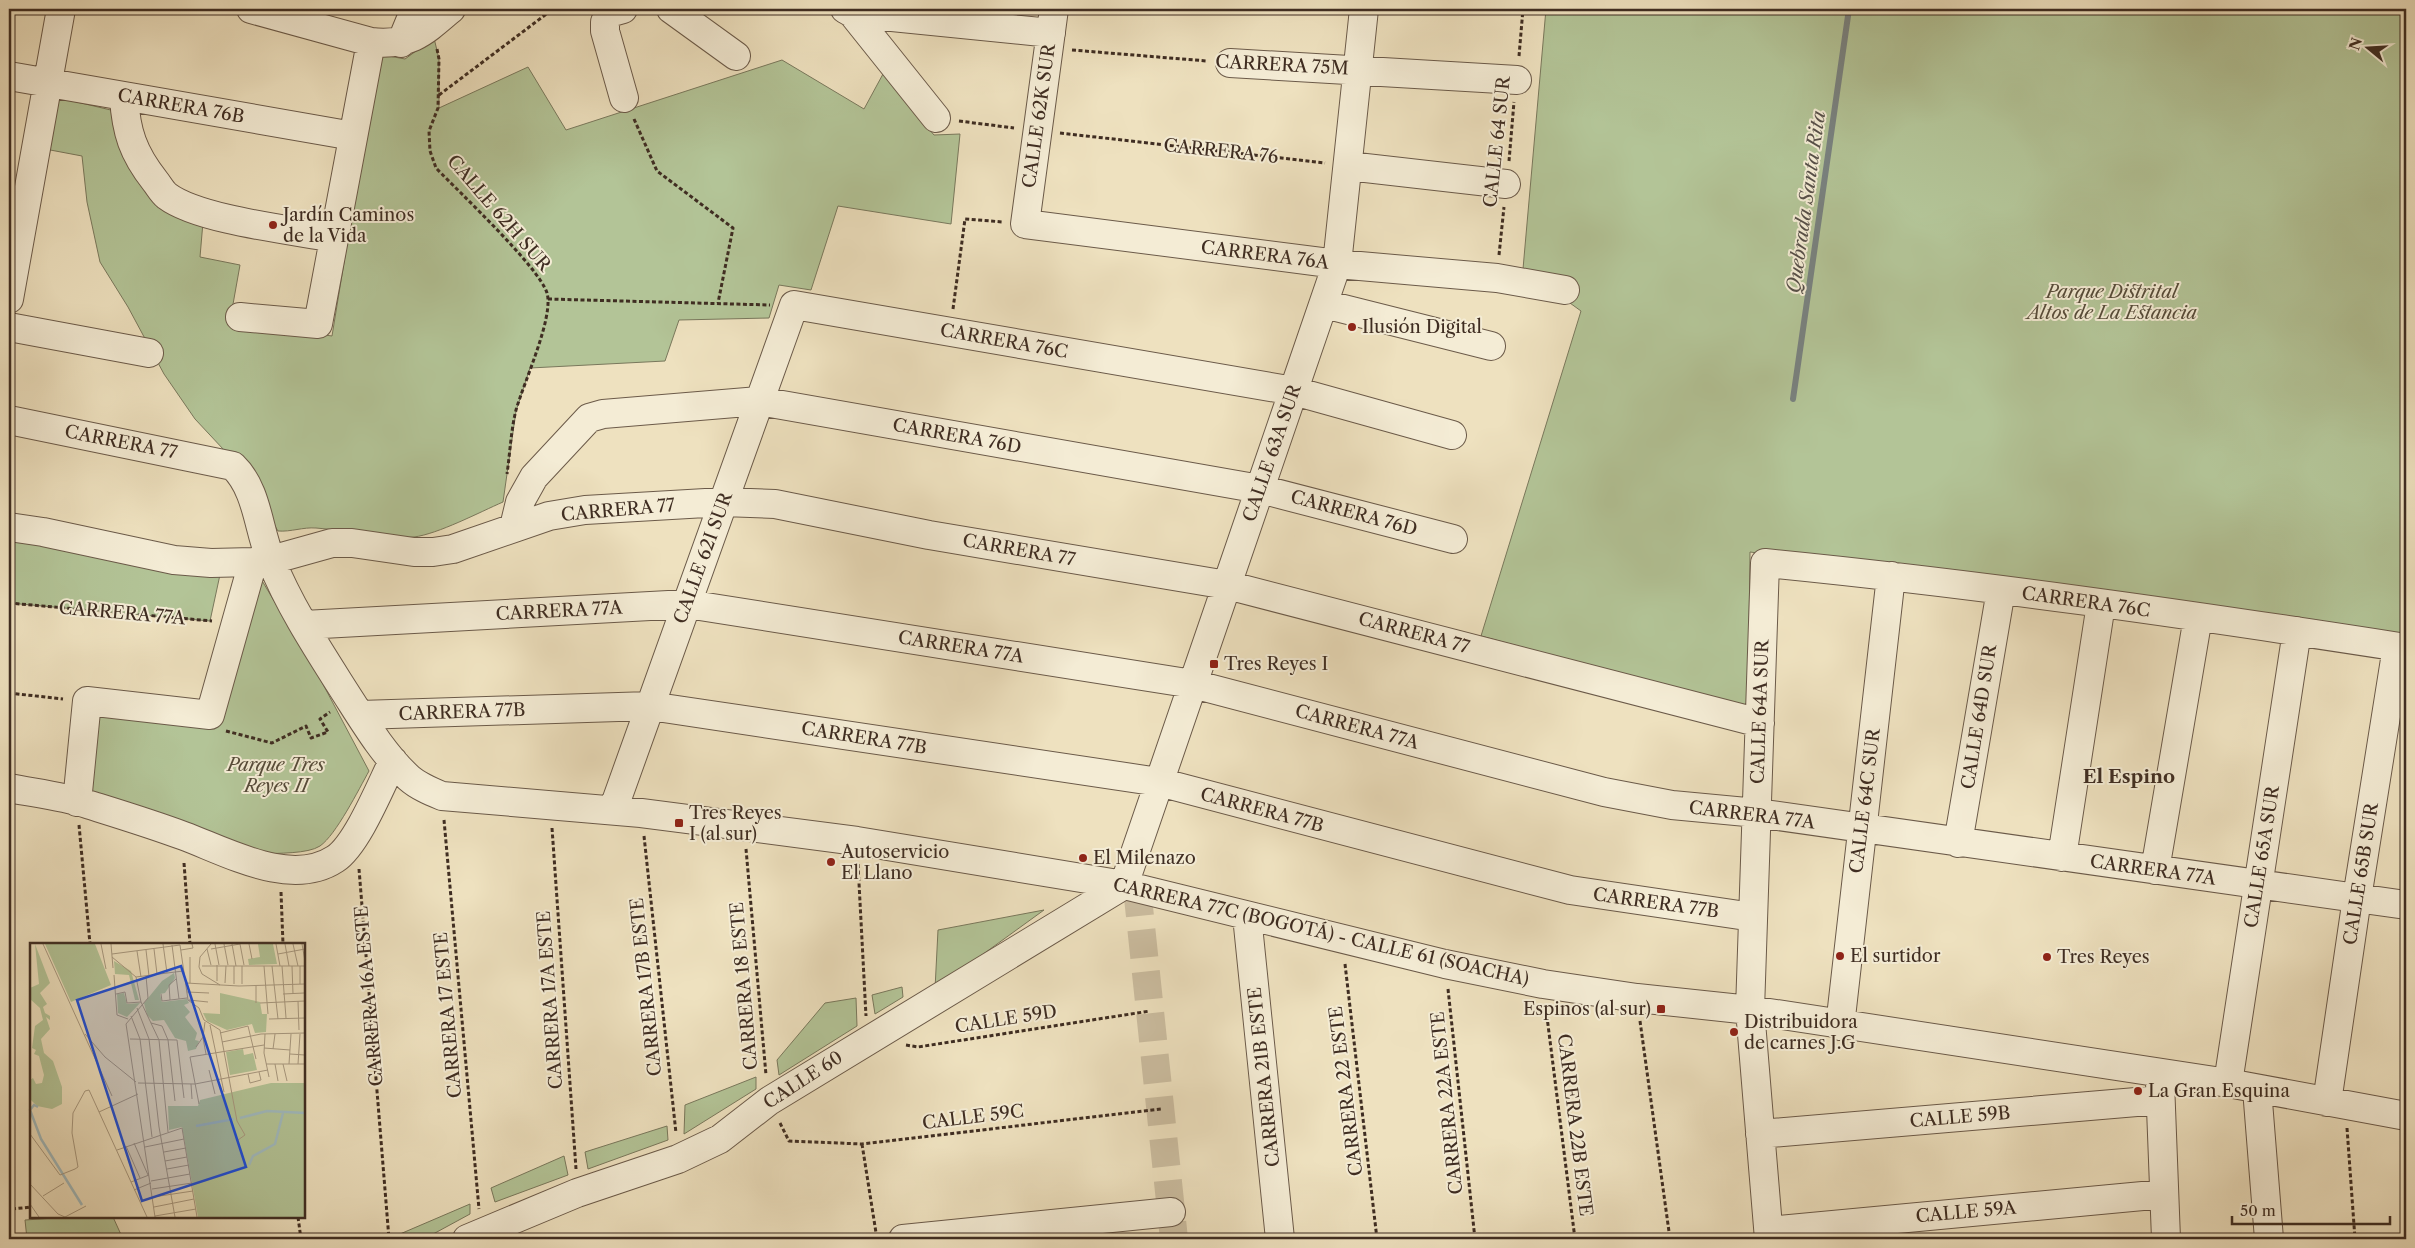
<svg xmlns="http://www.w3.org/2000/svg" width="2415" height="1248" font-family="'Libre Caslon Text',serif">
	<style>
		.green { fill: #b3c497; stroke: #79785c }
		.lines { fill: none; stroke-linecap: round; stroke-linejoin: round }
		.stream { stroke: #798280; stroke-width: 6 }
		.minor-tunnel { stroke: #cbbda0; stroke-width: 28; stroke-dasharray: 28 14; stroke-linecap: butt }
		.minor-casing { stroke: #6b5a49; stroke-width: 30 }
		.path { stroke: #3f2d22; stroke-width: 3; stroke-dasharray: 4 2.5; stroke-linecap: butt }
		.minor { stroke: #f4ecd5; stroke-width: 28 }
		.poi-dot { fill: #8f2418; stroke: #f4ecd5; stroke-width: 2 }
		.labels { text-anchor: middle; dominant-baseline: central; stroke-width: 4; stroke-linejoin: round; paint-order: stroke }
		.street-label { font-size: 18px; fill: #3f2d22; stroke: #f4ecd5 }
		.poi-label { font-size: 18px; fill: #3f2d22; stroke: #f4ecd5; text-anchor: start }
		.park-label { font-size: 18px; font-style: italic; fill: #564b39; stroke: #f4ecd5 }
		.water-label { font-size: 19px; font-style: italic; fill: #575049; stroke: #f4ecd5 }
		.neighbourhood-label { font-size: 19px; font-weight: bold; fill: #3f2d22; stroke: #f4ecd5 }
		.inset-river { fill: none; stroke: #a0babe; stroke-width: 2.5 }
		.inset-road { fill: none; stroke: #a89980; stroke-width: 1 }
		.view { fill: #1d4ed8; fill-opacity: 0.15; stroke: #1d4ed8; stroke-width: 2.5 }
		.inset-edge { fill: none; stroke: #3f2d22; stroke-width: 2.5 }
	</style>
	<rect width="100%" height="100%" fill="#eee1bf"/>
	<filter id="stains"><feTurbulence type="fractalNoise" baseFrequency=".004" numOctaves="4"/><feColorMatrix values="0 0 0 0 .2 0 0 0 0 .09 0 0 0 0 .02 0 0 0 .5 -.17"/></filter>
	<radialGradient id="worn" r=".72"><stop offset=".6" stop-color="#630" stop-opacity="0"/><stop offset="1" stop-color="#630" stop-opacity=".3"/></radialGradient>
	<!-- green -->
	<path class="green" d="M1546 9H2406V636L1750 552 1748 709 1481 636 1581 311 1523 269Z
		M434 38 439 59V108L528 67 566 130 782 60 864 109 883 74 934 135 960 134 951 224 838 206 811 290 779 285 769 318 679 320 665 361 530 368 516 411 503 502C480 512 438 534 414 537 383 541 347 530 316 528 303 527 291 532 278 531L238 465 195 419 164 374 128 307 100 262 87 202 82 156 45 149 56 97 115 111 150 192 173 216 203 222 200 257 240 265 230 321 332 336 378 54 405 59Z
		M9 540 221 570 210 621 9 603Z
		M261 579 316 671 369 771C359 789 336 835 320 846 308 854 277 853 262 854L83 796 98 712 220 722Z
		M1044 910 935 989 938 930Z
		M902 987 903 997 875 1014 872 995Z
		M856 998 857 1026 779 1075 777 1060 825 1003Z
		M756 1077V1089L684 1134 685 1105Z
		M667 1126 668 1140 588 1169 585 1152Z
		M564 1156 568 1175 495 1202 491 1188Z
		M470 1204V1214L424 1239H400V1234Z
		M69 1217H113L123 1239H27L25 1220Z"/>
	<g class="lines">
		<!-- stream -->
		<path class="stream" d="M1793 399 1849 9"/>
		<!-- minor-tunnel -->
		<path class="minor-tunnel" d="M1137 888 1174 1239"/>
		<defs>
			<path id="minor" d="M251 9 371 42C410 46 423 33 451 9
				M623 9 609 13 605 22V31L624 98
				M671 9 736 56
				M845 9 852 13 936 118
				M1054 9 1025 224 1337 264 1497 278 1565 290
				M852 13 1051 33
				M401 43 415 9
				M1230 63 1517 80
				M9 76 353 136
				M124 97C126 132 133 153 155 181 159 186 162 192 167 196 199 220 292 230 334 238
				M1348 166 1506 184
				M9 299 61 9
				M1324 304 1491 346
				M240 317 318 324 371 42
				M9 327 149 353
				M9 420 233 466C258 490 258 530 271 560 289 605 317 648 343 689 363 720 382 753 409 778 418 786 430 791 442 796L641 813 857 841 1124 885 1445 964 1543 984 1637 998 1750 1010 2228 1083 2406 1116
				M9 527 43 532 174 560 211 563 253 562 271 560 332 543H352L414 552H433L453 549 549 516 585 510 723 502 775 504 929 535 1227 585 1760 723
				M514 527 520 502 534 477 589 418 603 414 759 401 1260 489 1453 539
				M304 625 687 604 1193 684 1604 792 1672 805 1757 813 2406 905
				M360 715 650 706 1159 782 1570 890 1753 917
				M9 788C34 793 62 796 87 804 119 814 152 824 184 836 227 852 291 888 335 859 357 845 381 785 393 761
				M77 802 87 701 210 715 253 562
				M613 810 794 305 1294 391 1452 435
				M1958 843 2001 590
				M2062 857 2101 604
				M2155 870 2198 617
				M1124 885 1337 264 1364 9
				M1247 916 1280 1239
				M1840 1026 1891 576
				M2160 1082 2166 1239
				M2228 1083 2297 631
				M2257 1089 2269 1239
				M2327 1102 2357 898 2397 647
				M1760 1134 2160 1100
				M1769 1231 2164 1194
				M467 1239 577 1193 678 1159 720 1139 769 1101 1124 885
				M903 1239 1171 1212
				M1769 1239 1750 1010 1765 563C1979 584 2193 615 2406 648"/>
		</defs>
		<!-- minor casing -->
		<use href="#minor" class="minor-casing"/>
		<!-- path -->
		<path class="path" d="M437 49 439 59 438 108 429 131 430 151 436 168C459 192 539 267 547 293 554 317 524 382 516 410 511 430 510 453 507 474
			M1072 50 1207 61
			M1519 56 1523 9
			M439 95 553 9
			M634 119 657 171 733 228 718 303
			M959 121 1014 128
			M1060 133 1325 163
			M1509 161 1514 102
			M1499 255 1504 207
			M548 299 770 305
			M953 309 965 219 1003 222
			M9 603 212 621
			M9 693 63 699
			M226 731 272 743 306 726 311 738 328 732 320 719 330 712
			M444 820 479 1209
			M79 825 90 944
			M552 828 576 1169
			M644 836 676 1133
			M746 849 766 1075
			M184 863 190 944
			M858 864 866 1016
			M359 869 389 1239
			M281 892 283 944
			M1345 964 1377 1239
			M1448 989 1475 1239
			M1546 1009 1575 1239
			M1640 1021 1670 1239
			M906 1045 918 1047 1150 1011
			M780 1123 789 1141 862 1144 1161 1109
			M2347 1128 2355 1239
			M862 1144 877 1239
			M9 1162 14 1239
			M12 1209 31 1207
			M298 1217 301 1239"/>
		<!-- minor -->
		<use href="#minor" class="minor"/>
	</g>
	<!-- markers -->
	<g class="poi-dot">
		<circle cx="273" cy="225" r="5"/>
		<circle cx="1352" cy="327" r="5"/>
		<rect x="1209" y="659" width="10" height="10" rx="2.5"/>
		<rect x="674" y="818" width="10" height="10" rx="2.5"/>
		<circle cx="1083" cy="858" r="5"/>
		<circle cx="831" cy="862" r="5"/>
		<circle cx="1840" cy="956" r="5"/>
		<circle cx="2047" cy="957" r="5"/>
		<rect x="1656" y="1004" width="10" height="10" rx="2.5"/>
		<circle cx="1734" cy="1032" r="5"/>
		<circle cx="2138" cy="1091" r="5"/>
	</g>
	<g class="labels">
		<!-- street labels -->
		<g class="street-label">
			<text transform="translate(1282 65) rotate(3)">CARRERA 75M</text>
			<text transform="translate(181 106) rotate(10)">CARRERA 76B</text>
			<text transform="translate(1039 116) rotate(-82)">CALLE 62K SUR</text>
			<text transform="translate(1497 142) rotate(-84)">CALLE 64 SUR</text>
			<text transform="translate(1221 151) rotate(6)">CARRERA 76</text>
			<text transform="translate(499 213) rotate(49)">CALLE 62H SUR</text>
			<text transform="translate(1265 255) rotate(7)">CARRERA 76A</text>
			<text transform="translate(1004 341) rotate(10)">CARRERA 76C</text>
			<text transform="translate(957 436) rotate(10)">CARRERA 76D</text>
			<text transform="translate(121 442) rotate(11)">CARRERA 77</text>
			<text transform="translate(1272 453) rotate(-71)">CALLE 63A SUR</text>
			<text transform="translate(618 510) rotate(-5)">CARRERA 77</text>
			<text transform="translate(1354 513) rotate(15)">CARRERA 76D</text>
			<text transform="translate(1019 550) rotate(10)">CARRERA 77</text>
			<text transform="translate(703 558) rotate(-70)">CALLE 62I SUR</text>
			<text transform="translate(2086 602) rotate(8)">CARRERA 76C</text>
			<text transform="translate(559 611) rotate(-3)">CARRERA 77A</text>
			<text transform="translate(122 613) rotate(5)">CARRERA 77A</text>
			<text transform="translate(1414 633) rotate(15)">CARRERA 77</text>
			<text transform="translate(961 647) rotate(9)">CARRERA 77A</text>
			<text transform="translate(462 712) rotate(-2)">CARRERA 77B</text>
			<text transform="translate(1760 712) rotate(-88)">CALLE 64A SUR</text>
			<text transform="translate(1979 717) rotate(-81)">CALLE 64D SUR</text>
			<text transform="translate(1357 727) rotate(15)">CARRERA 77A</text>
			<text transform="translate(864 738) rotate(9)">CARRERA 77B</text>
			<text transform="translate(1865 801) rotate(-83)">CALLE 64C SUR</text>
			<text transform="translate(1262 810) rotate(15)">CARRERA 77B</text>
			<text transform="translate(1752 815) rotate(7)">CARRERA 77A</text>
			<text transform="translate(2262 857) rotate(-81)">CALLE 65A SUR</text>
			<text transform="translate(2153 870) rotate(8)">CARRERA 77A</text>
			<text transform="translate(2361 874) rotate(-81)">CALLE 65B SUR</text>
			<text transform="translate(1656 903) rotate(8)">CARRERA 77B</text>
			<text transform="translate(1321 932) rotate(13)">CARRERA 77C (BOGOTÁ) - CALLE 61 (SOACHA)</text>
			<text transform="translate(744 986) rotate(-95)">CARRERA 18 ESTE</text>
			<text transform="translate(646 987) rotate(-96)">CARRERA 17B ESTE</text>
			<text transform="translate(369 996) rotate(-95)">CARRERA 16A ESTE</text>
			<text transform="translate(550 1000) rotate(-94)">CARRERA 17A ESTE</text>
			<text transform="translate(448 1015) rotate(-95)">CARRERA 17 ESTE</text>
			<text transform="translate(1006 1019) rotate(-9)">CALLE 59D</text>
			<text transform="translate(1264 1077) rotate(-96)">CARRERA 21B ESTE</text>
			<text transform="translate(803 1080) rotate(-33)">CALLE 60</text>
			<text transform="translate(1346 1091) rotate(-97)">CARRERA 22 ESTE</text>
			<text transform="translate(1447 1103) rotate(-96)">CARRERA 22A ESTE</text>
			<text transform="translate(973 1117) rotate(-7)">CALLE 59C</text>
			<text transform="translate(1960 1117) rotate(-5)">CALLE 59B</text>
			<text transform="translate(1575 1125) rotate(83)">CARRERA 22B ESTE</text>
			<text transform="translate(1966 1212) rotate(-5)">CALLE 59A</text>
		</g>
		<!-- poi labels -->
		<g class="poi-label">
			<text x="283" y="215">Jardín Caminos<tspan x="283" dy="21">de la Vida</tspan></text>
			<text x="1362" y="327">Ilusión Digital</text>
			<text x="1224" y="664">Tres Reyes I</text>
			<text x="689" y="813">Tres Reyes<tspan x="689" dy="21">I (al sur)</tspan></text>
			<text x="841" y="852">Autoservicio<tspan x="841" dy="21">El Llano</tspan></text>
			<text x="1093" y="858">El Milenazo</text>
			<text x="1850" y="956">El surtidor</text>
			<text x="2057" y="957">Tres Reyes</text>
			<text x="1651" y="1009" text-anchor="end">Espinos (al sur)</text>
			<text x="1744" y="1022">Distribuidora<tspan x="1744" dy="21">de carnes J.G</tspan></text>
			<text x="2148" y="1091">La Gran Esquina</text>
		</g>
		<!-- park labels -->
		<g class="park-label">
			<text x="2112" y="292">Parque Distrital<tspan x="2112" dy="21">Altos de La Estancia</tspan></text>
			<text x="276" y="765">Parque Tres<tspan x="276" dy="21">Reyes II</tspan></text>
		</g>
		<!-- water labels -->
		<g class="water-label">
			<text transform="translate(1806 202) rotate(-82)">Quebrada Santa Rita</text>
		</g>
		<!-- neighbourhood labels -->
		<g class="neighbourhood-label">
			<text x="2129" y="776">El Espino</text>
		</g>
	</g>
	<!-- overview -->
	<g transform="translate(30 943)">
		<rect width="275" height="275" fill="#eee1bf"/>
		<path d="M5 1 20 40 10 50 17 61 13 64 15 70 20 73V77L16 74 20 86 11 96 14 110 23 118 32 144V161L22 166 7 163 0 156V137L3 135 6 141 12 140 14 132 9 113 4 111 6 107 2 105 5 83 13 77 10 65 0 56V45L9 41ZM15 1H65L81 42 41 59ZM228 1H243L247 21 219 22 218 16 230 14ZM84 18 101 28 109 57H105L99 32 85 31ZM144 30 145 35 135 50 130 51 132 59 157 56 159 60 154 62 160 69 155 74 167 90 165 97 169 98 166 106 158 108 156 98 145 95 134 77 123 78 117 72 114 60 132 38ZM94 50 97 61 110 60 97 74 88 70 87 51ZM190 50 230 59 232 71H237L236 89 225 90 222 81 197 87 177 78 173 70 190 71ZM213 106 214 112 223 110 227 127 200 132 196 109ZM241 140H275V274H168L152 184 139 187 138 163H168L170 157Z" fill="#b3c497"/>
		<path class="inset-river" d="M8 164 4 162 0 167 11 196 52 262M210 175 237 168 275 170M166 183 204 176M219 222 223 213 245 201 253 170"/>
		<path class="inset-road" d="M13 1 82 153M71 1 76 26M81 1 83 25M133 1 137 30M181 1 170 14 169 24 172 31 190 42M185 1 189 22M194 1 198 22M202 1 206 23M210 1 214 22M219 1 222 16M246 1 250 23M255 1 259 23M263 1 268 23M272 1 275 18M142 2 149 56M150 2 158 57M124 6 127 31M177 6 181 22M181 6 210 1M116 7 119 33M151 7 163 5 162 1M107 8 111 34M82 11 150 2M248 11 275 6M82 14 106 34 111 59 129 97 138 189M172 23H275M234 23 238 71M242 23 248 76M252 23 256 75M262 23 263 51M84 32 87 72 98 76M116 33 118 55 96 81 125 274M106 34 153 28M187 38V22M156 40 209 43 275 41M160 40V14M195 40 196 23M204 41V23M212 41V23M270 41V23M226 43V60M157 49 179 50M86 51 95 49 97 60 111 59M131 51 132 58 157 55M253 51 274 50M140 57 139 42 146 36M158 57 169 65 174 77 190 87 207 178 215 192 208 197M159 57 178 59M268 58 269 87M230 60 275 58M107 65 119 96 129 184 145 274M101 73 110 96 122 194M239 76 275 75M121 80 132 83 138 97 145 158M180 82 194 149M190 90 218 83 226 116M55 91 75 114 106 139M235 91 234 110 239 134M173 95 176 111M100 96 147 97 154 155M192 99 231 91 275 90M166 104 173 94 175 79M234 105 260 107M243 106 245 91M260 111 275 112M236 121H275M245 121 248 138M253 121 257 138M259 121 261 91M268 121 270 91M179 127 185 151M218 131 220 140 231 137 229 129M108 140 165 141 238 127M161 141 162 156M169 161 160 114 234 102M69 169 108 151M0 191 30 232 45 226 48 224 42 190 43 170 55 148 59 147 117 274M104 200 118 232M96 203 110 235M115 204 154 196M87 207 152 185 167 274M134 209 156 205M135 218 157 214M137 226 159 222M121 238 160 231M101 239 119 232M0 241 28 271 35 274M122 246 162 240M104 247 121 240M13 253 34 240M123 254 163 248M0 261 9 274M124 264 164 256M125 273 166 266M35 274 56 263"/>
		<path class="view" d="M151 23 216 224 112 258 47 57Z"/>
		<rect width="275" height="275" class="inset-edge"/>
	</g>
	<!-- margin -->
	<rect width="2415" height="1248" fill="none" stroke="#eee1bf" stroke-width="30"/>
	<rect x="10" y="10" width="2395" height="1228" fill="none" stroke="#3f2d22" stroke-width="2.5"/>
	<rect x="15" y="15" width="2385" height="1218" fill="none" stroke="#3f2d22"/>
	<!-- north arrow -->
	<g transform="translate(2368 48) rotate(288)" stroke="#f4ecd5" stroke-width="4" paint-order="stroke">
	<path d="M0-4L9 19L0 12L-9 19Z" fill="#3f2d22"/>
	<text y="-8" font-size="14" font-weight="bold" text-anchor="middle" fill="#3f2d22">N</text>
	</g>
	<!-- scale -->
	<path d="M2232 1216v8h158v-8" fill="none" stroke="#3f2d22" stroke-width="2.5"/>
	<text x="2240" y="1216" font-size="15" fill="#3f2d22" stroke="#f4ecd5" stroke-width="4" paint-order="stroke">50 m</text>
	<rect width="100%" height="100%" filter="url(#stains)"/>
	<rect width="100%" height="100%" fill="url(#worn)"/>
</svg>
